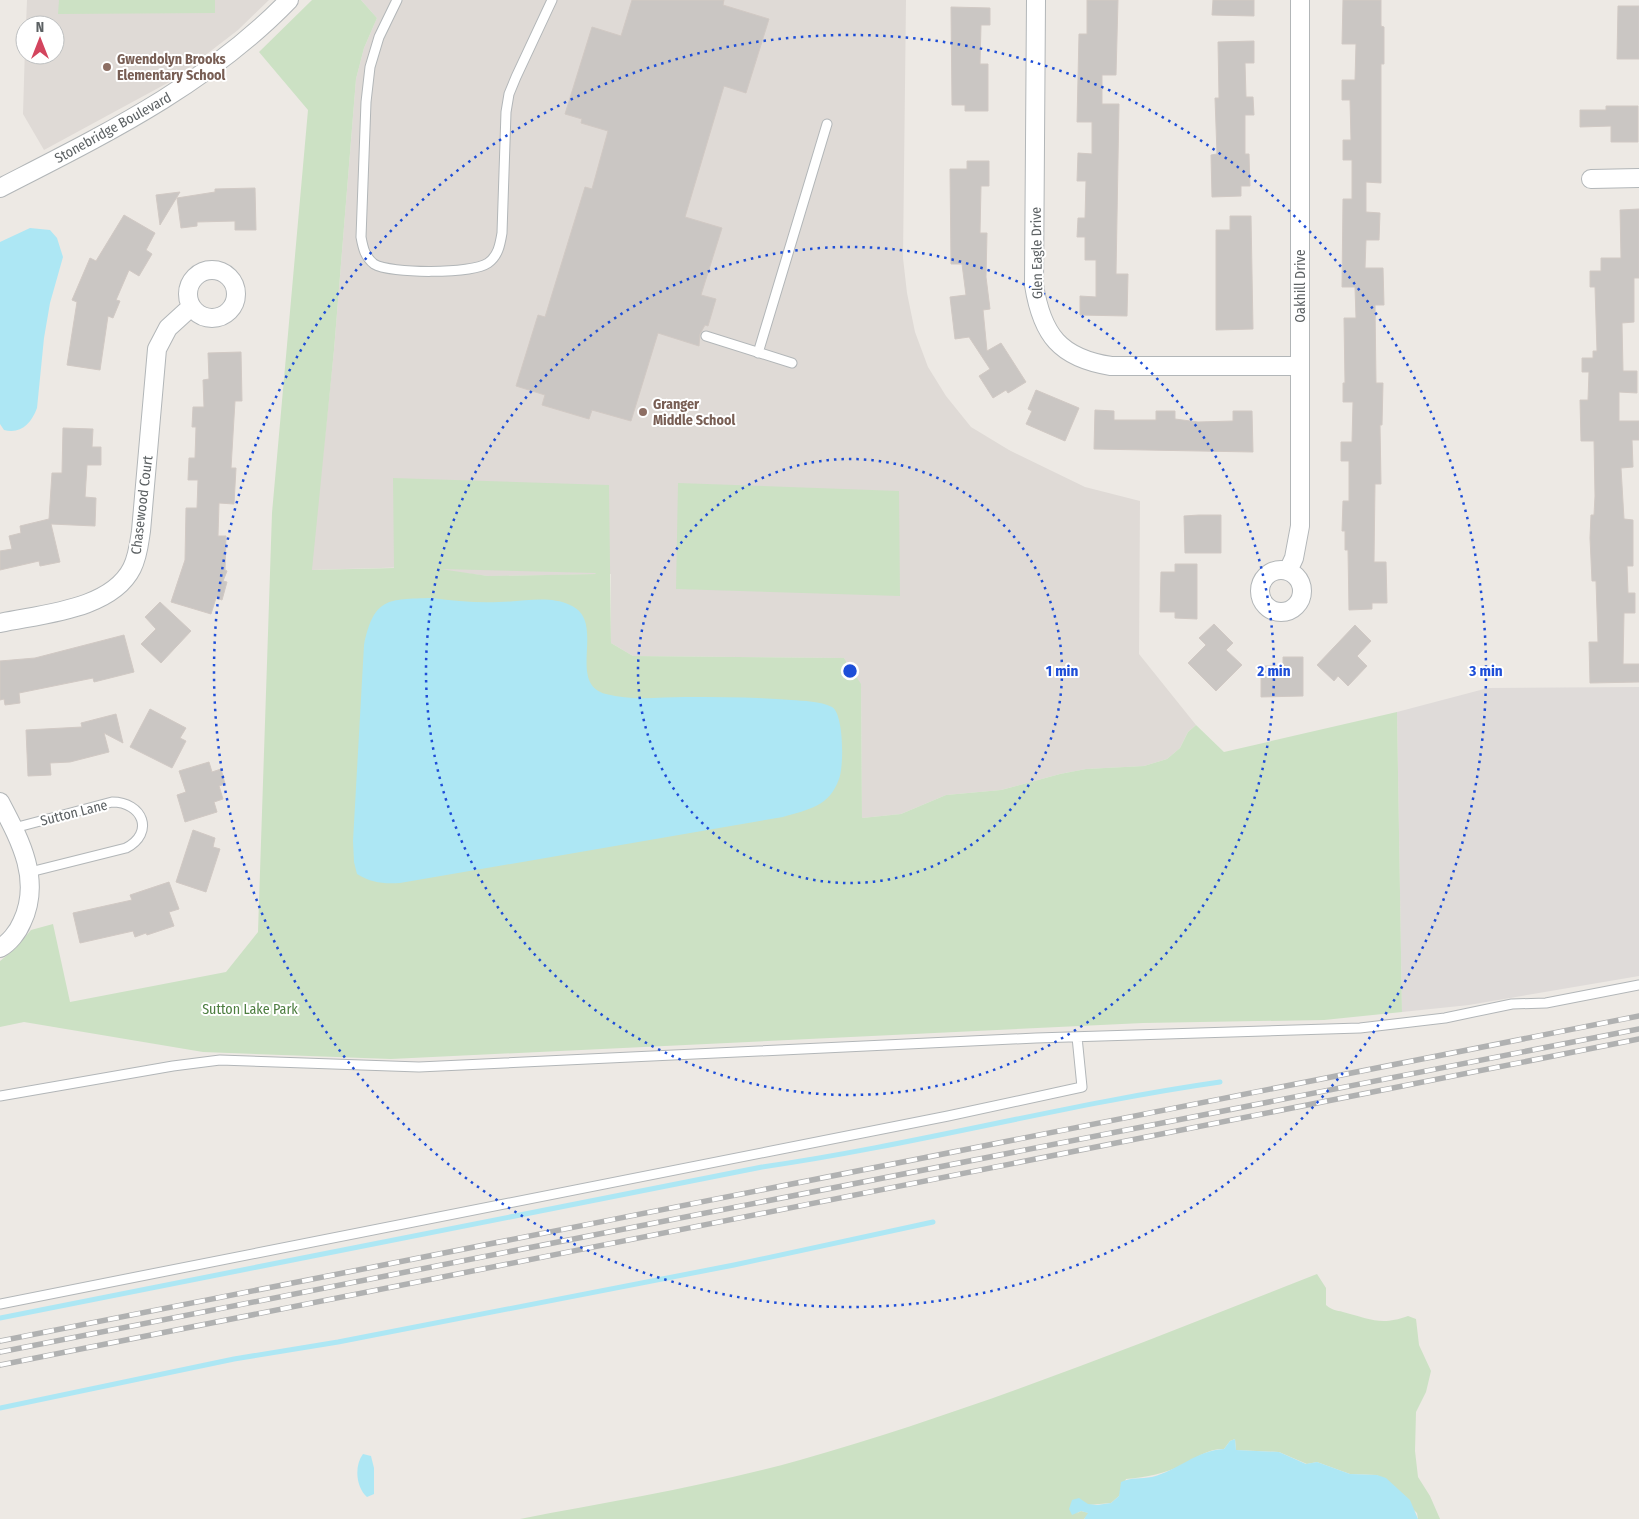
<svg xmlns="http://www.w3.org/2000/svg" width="1639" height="1519" font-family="'Fira Sans Condensed',sans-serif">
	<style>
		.industrial { fill: #dfdbd9 }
		.education { fill: #dfdad6 }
		.green { fill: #cce1c4; fill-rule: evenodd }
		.water { fill: #ade7f4 }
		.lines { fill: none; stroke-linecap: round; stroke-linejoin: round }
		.stream { stroke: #ade7f4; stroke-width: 5 }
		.building { fill: #cac6c3; stroke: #d1c9c4 }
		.lane-casing { stroke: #b2b6b8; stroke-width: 11 }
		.street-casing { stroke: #b2b6b8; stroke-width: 20 }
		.lane { stroke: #fff; stroke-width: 9 }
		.street { stroke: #fff; stroke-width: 18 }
		.rail-casing { stroke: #b0b1b1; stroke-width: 5.5 }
		.rail { stroke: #fff; stroke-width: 4; stroke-dasharray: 11; stroke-linecap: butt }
		.ring { fill: none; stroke: #1d4ed8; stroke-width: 2.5; stroke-dasharray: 2.5 5 }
		.education-dot { fill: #8d6e63; stroke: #fff; stroke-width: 2 }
		.labels { text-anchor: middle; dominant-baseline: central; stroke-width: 4; stroke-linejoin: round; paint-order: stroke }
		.education-label { font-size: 14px; font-weight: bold; fill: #785e54; stroke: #fff; text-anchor: start }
		.street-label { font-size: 14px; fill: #5c6163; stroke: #fff }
		.park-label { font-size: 14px; fill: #4d7e40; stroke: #fff }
		.centre { fill: #1d4ed8; stroke: #fff; stroke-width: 2.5 }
		.ring-label { font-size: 15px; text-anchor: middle; font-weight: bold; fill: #1d4ed8; stroke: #fff; stroke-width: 4; stroke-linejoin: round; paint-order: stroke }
	</style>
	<rect width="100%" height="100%" fill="#ede9e4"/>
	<!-- industrial -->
	<path class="industrial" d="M1639 687V976L1469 1005 1402 1012 1397 712 1488 688Z"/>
	<!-- education -->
	<path class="education" d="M27 0H269L238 30 173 80 44 150 23 114 25 47V55H55V25H26Z
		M361 0H906L903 258 907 293 915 332 928 367 946 396 971 427 1009 450 1085 487 1140 501 1139 654 1196 725 1188 732 1180 748 1167 759 1144 766 1086 769 1060 774 1001 790 946 795 901 814 862 818 861 685 844 658 633 656 611 643V574L488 576 414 567 311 570 334 350 356 79 364 48 377 18Z"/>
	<!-- green -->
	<path class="green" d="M59 0H215V13L58 14Z
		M312 0H361L377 18 364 48 356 79 334 350 312 570 394 568 393 478 609 485 611 643 633 656 844 658 861 684 862 818 901 814 946 795 1001 790 1060 774 1086 769 1144 766 1167 759 1180 748 1188 732 1196 725 1224 752 1397 712 1402 1012 1324 1020 1143 1023 391 1059 203 1052 24 1022 0 1027V961L16 948 31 930 53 924 70 1002 226 972 258 932 272 513 308 110 259 52ZM440 569 595 573 596 574 488 576Z
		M678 483 899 491 900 596 676 589Z
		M1317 1274 1326 1288V1305C1333 1311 1336 1310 1343 1312 1370 1319 1381 1326 1408 1316L1416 1319 1419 1345 1431 1371 1426 1392 1416 1412 1415 1451 1418 1477 1430 1496 1440 1519H1418L1417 1513 1377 1475 1350 1474 1317 1462 1307 1464 1279 1452 1236 1450 1235 1439 1230 1441 1224 1449C1207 1449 1198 1457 1184 1464 1165 1474 1147 1477 1126 1479L1119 1496 1111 1503 1088 1505 1076 1514 1081 1511 1089 1513 1084 1519H520C613 1501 708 1486 800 1460 976 1410 1147 1341 1317 1274Z"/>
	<!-- water -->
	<path class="water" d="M30 228 50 230 57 238 63 257 50 303 44 338 37 408C31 424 21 434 4 430L0 424V242Z
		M432 598C454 601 477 603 499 602 523 602 548 595 570 605 608 621 565 683 606 694 632 701 659 697 685 697 720 697 756 697 791 700 804 701 820 701 832 707 844 714 844 767 839 779 829 807 809 809 783 817L400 883C383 884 372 883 357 874L354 862 353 841 364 645C374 598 387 599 432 598Z
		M1235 1439 1236 1450 1279 1452 1306 1464 1317 1462 1350 1474 1377 1475 1386 1478 1410 1500 1418 1519H1084L1088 1513 1081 1511 1072 1515 1069 1509 1072 1500 1079 1498 1088 1504 1097 1505 1111 1503 1119 1496 1121 1482C1131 1477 1141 1479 1152 1477 1177 1471 1197 1450 1224 1449L1230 1441Z
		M363 1454 371 1456 374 1468V1494L367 1497C356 1487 354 1466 363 1454Z"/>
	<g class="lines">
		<!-- stream -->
		<path class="stream" d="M0 1318 762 1167C915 1145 1066 1104 1220 1082
			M0 1408 234 1359 338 1342 734 1265 933 1222"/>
	</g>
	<!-- building -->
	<path class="building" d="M632 0H724L723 5 769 19 746 93 724 86 685 217 722 228 701 295 716 299 708 326 705 325 700 334 699 346 658 333 631 421 592 410 589 419 542 405 545 395 516 386 538 315 545 317 585 187 592 189 608 131 581 123 582 119 565 114 592 27 621 36Z
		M1087 0H1118L1116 75H1102V104H1119L1116 274H1128L1127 316 1080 315V296L1096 297V260H1085V237H1077L1078 218H1085L1086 181H1077L1078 153 1092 154V122H1077L1079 34H1087Z
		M1213 0H1254V16L1212 15Z
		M1343 0H1381V26L1384 27V64H1381V183L1366 182V212L1380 213 1379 240H1366L1365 268H1383L1384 305H1375L1376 383H1383L1382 425H1380L1381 484H1375L1374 562H1386L1387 603H1372V609L1349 610 1348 550H1345V531H1342L1343 501H1349V461H1341V442H1352L1353 402H1343V383H1345L1344 318H1356L1355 287H1342L1343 199H1352V160H1343V140H1351L1350 100H1342V80H1355L1356 44H1342Z
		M1618 6H1639V59H1617Z
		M951 7 990 8V25H981L980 64H988V111H965V105H952Z
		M1254 41V63H1245L1246 97H1253L1254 115H1245V154H1249L1250 186H1241V196L1212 197 1211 155 1217 154 1215 98H1219L1218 42Z
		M1606 106H1638V142H1611V126L1580 127V110H1606Z
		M967 161H989V186H981L980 233H987L986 277 990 309 983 310 987 351 1001 343 1026 382 1008 393 1006 390 993 398 979 376 990 369 969 337 955 339 950 297 966 295 962 264H951L950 169H967Z
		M255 188 256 230H235V221L197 222V226L181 228 177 198 215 192V189Z
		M180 192 160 225 156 195Z
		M1639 209V278H1634V322L1622 323 1623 371H1637V393L1619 392V421H1639V440H1632L1633 467 1621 468 1624 519 1633 520V566H1627L1628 593H1635V613H1624L1623 664H1639V682L1590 683 1589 642H1598L1596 581H1592L1590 538 1591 515H1594L1595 496 1594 441H1581L1580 400H1588L1589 372H1582V358H1593V351H1597L1595 287H1590V271H1601V258H1621L1620 210Z
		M124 215 155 233 146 250 152 254 139 276 129 270 116 300 120 301 113 318 108 316 100 370 67 365 77 302 72 300 90 258 96 261Z
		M1230 216H1251L1253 329 1216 330V230H1230Z
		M241 352 242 401H235L231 468H236L234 504 219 503 218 536H226L225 570 227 571 223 581 227 582 222 600 216 598 211 614 171 602 185 560 186 508H197L198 480H188L189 458H195L196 427H192L193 407H204L203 380 209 379 208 353Z
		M1036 390 1079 408 1065 441 1026 424 1032 411 1028 409Z
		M1095 410 1114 411V420H1156V411H1175V419L1198 422 1233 421V411H1252L1253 452 1094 449Z
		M63 428 93 429 92 447H101V465H87L85 497 96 498 95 526 51 524 60 562 40 566 39 561 0 570V551L12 549 9 536 21 533 20 526 49 519 52 473H62Z
		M1199 515H1221V553H1185L1184 516Z
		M1175 564H1197V619L1175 618V612H1160L1161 572H1175Z
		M160 602 191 631 161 663 141 644 156 629 145 617Z
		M1214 624 1233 643 1226 650 1242 665 1216 691 1188 663 1206 645 1199 638Z
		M1355 625 1371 641 1357 656 1367 666 1348 686 1338 676 1334 681 1317 665Z
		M124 635 134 672 94 682 93 678 19 693 20 703 5 705 4 699 0 700V661L35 658Z
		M1283 657H1303V696L1261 697V666H1283Z
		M150 709 186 728 180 738 186 741 172 768 130 747Z
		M116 714 123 743 104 733 109 752 70 762 50 763 51 775 28 776 26 730 82 727 81 723Z
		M209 762 212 772 221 769 225 784 219 786 223 799 214 802 217 812 185 822 177 795 186 792 179 771Z
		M193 830 215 838 213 847 220 849 206 892 176 882Z
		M169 882 179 909 169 912 174 926 147 935 146 933 135 937 133 931 80 943 73 913 132 900 130 895Z"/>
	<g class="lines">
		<defs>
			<path id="lane" d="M397 0 379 37 370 67 366 102 361 237C363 248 365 257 374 264 390 274 472 274 488 263 498 256 500 245 502 233L506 112 509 94 516 77 552 0
				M706 336 792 363
				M758 353 827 124
				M14 828 112 802C143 802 155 833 126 848L30 872
				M0 1096 173 1066 220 1060 419 1067 1036 1038 1360 1028 1445 1018 1512 1004 1546 1003 1639 985
				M0 1304 948 1116 1082 1087 1077 1037"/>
			<path id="street" d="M1036 0 1034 285C1042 335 1060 358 1111 366H1300
				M1591 179 1639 178
				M0 188C103 135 207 85 289 0
				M188 294a24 24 0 1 1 48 0a24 24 0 1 1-48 0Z
				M1260 591a21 21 0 1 1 42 0a21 21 0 1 1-42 0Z
				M1288 571 1294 558 1300 526V0
				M0 623C41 614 111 610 132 568 138 556 139 544 141 531L157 349 168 328 191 307
				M0 802C20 840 42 880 22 922 18 932 9 943 0 948"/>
		</defs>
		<!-- lane casing -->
		<use href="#lane" class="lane-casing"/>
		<!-- street casing -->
		<use href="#street" class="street-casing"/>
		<!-- lane -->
		<use href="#lane" class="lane"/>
		<!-- street -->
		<use href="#street" class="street"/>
		<defs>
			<path id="rail" d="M0 1341 1639 1016
				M0 1352 1639 1029
				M0 1365 1639 1039"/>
		</defs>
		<!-- rail casing -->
		<use href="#rail" class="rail-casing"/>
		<!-- rail -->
		<use href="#rail" class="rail"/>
	</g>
	<!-- distance rings -->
	<g class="ring">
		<circle cx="850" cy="671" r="212"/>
		<circle cx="850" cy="671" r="424"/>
		<circle cx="850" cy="671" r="636"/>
	</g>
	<!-- markers -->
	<g class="education-dot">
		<circle cx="107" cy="67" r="5"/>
		<circle cx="643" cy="412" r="5"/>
	</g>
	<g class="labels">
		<!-- education labels -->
		<g class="education-label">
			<text x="117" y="59">Gwendolyn Brooks<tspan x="117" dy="16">Elementary School</tspan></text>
			<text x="653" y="404">Granger<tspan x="653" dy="16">Middle School</tspan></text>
		</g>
		<!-- street labels -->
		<g class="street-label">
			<text transform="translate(113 128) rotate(-29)">Stonebridge Boulevard</text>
			<text transform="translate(1037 253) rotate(-91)">Glen Eagle Drive</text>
			<text transform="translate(1300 286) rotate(-90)">Oakhill Drive</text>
			<text transform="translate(142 505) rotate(-83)">Chasewood Court</text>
			<text transform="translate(74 813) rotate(-14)">Sutton Lane</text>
		</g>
		<!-- park labels -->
		<g class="park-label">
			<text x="250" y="1009">Sutton Lake Park</text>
		</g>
	</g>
	<circle cx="850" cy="671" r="8" class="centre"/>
	<g class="ring-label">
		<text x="1062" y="676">1 min</text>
		<text x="1274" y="676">2 min</text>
		<text x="1486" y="676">3 min</text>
	</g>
	<!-- north arrow -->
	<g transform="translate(40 40)"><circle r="24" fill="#ffffff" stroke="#bec0c1"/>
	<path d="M0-4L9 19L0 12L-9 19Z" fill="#d3455e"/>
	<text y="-8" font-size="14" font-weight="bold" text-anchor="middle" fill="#5c6163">N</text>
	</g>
</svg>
